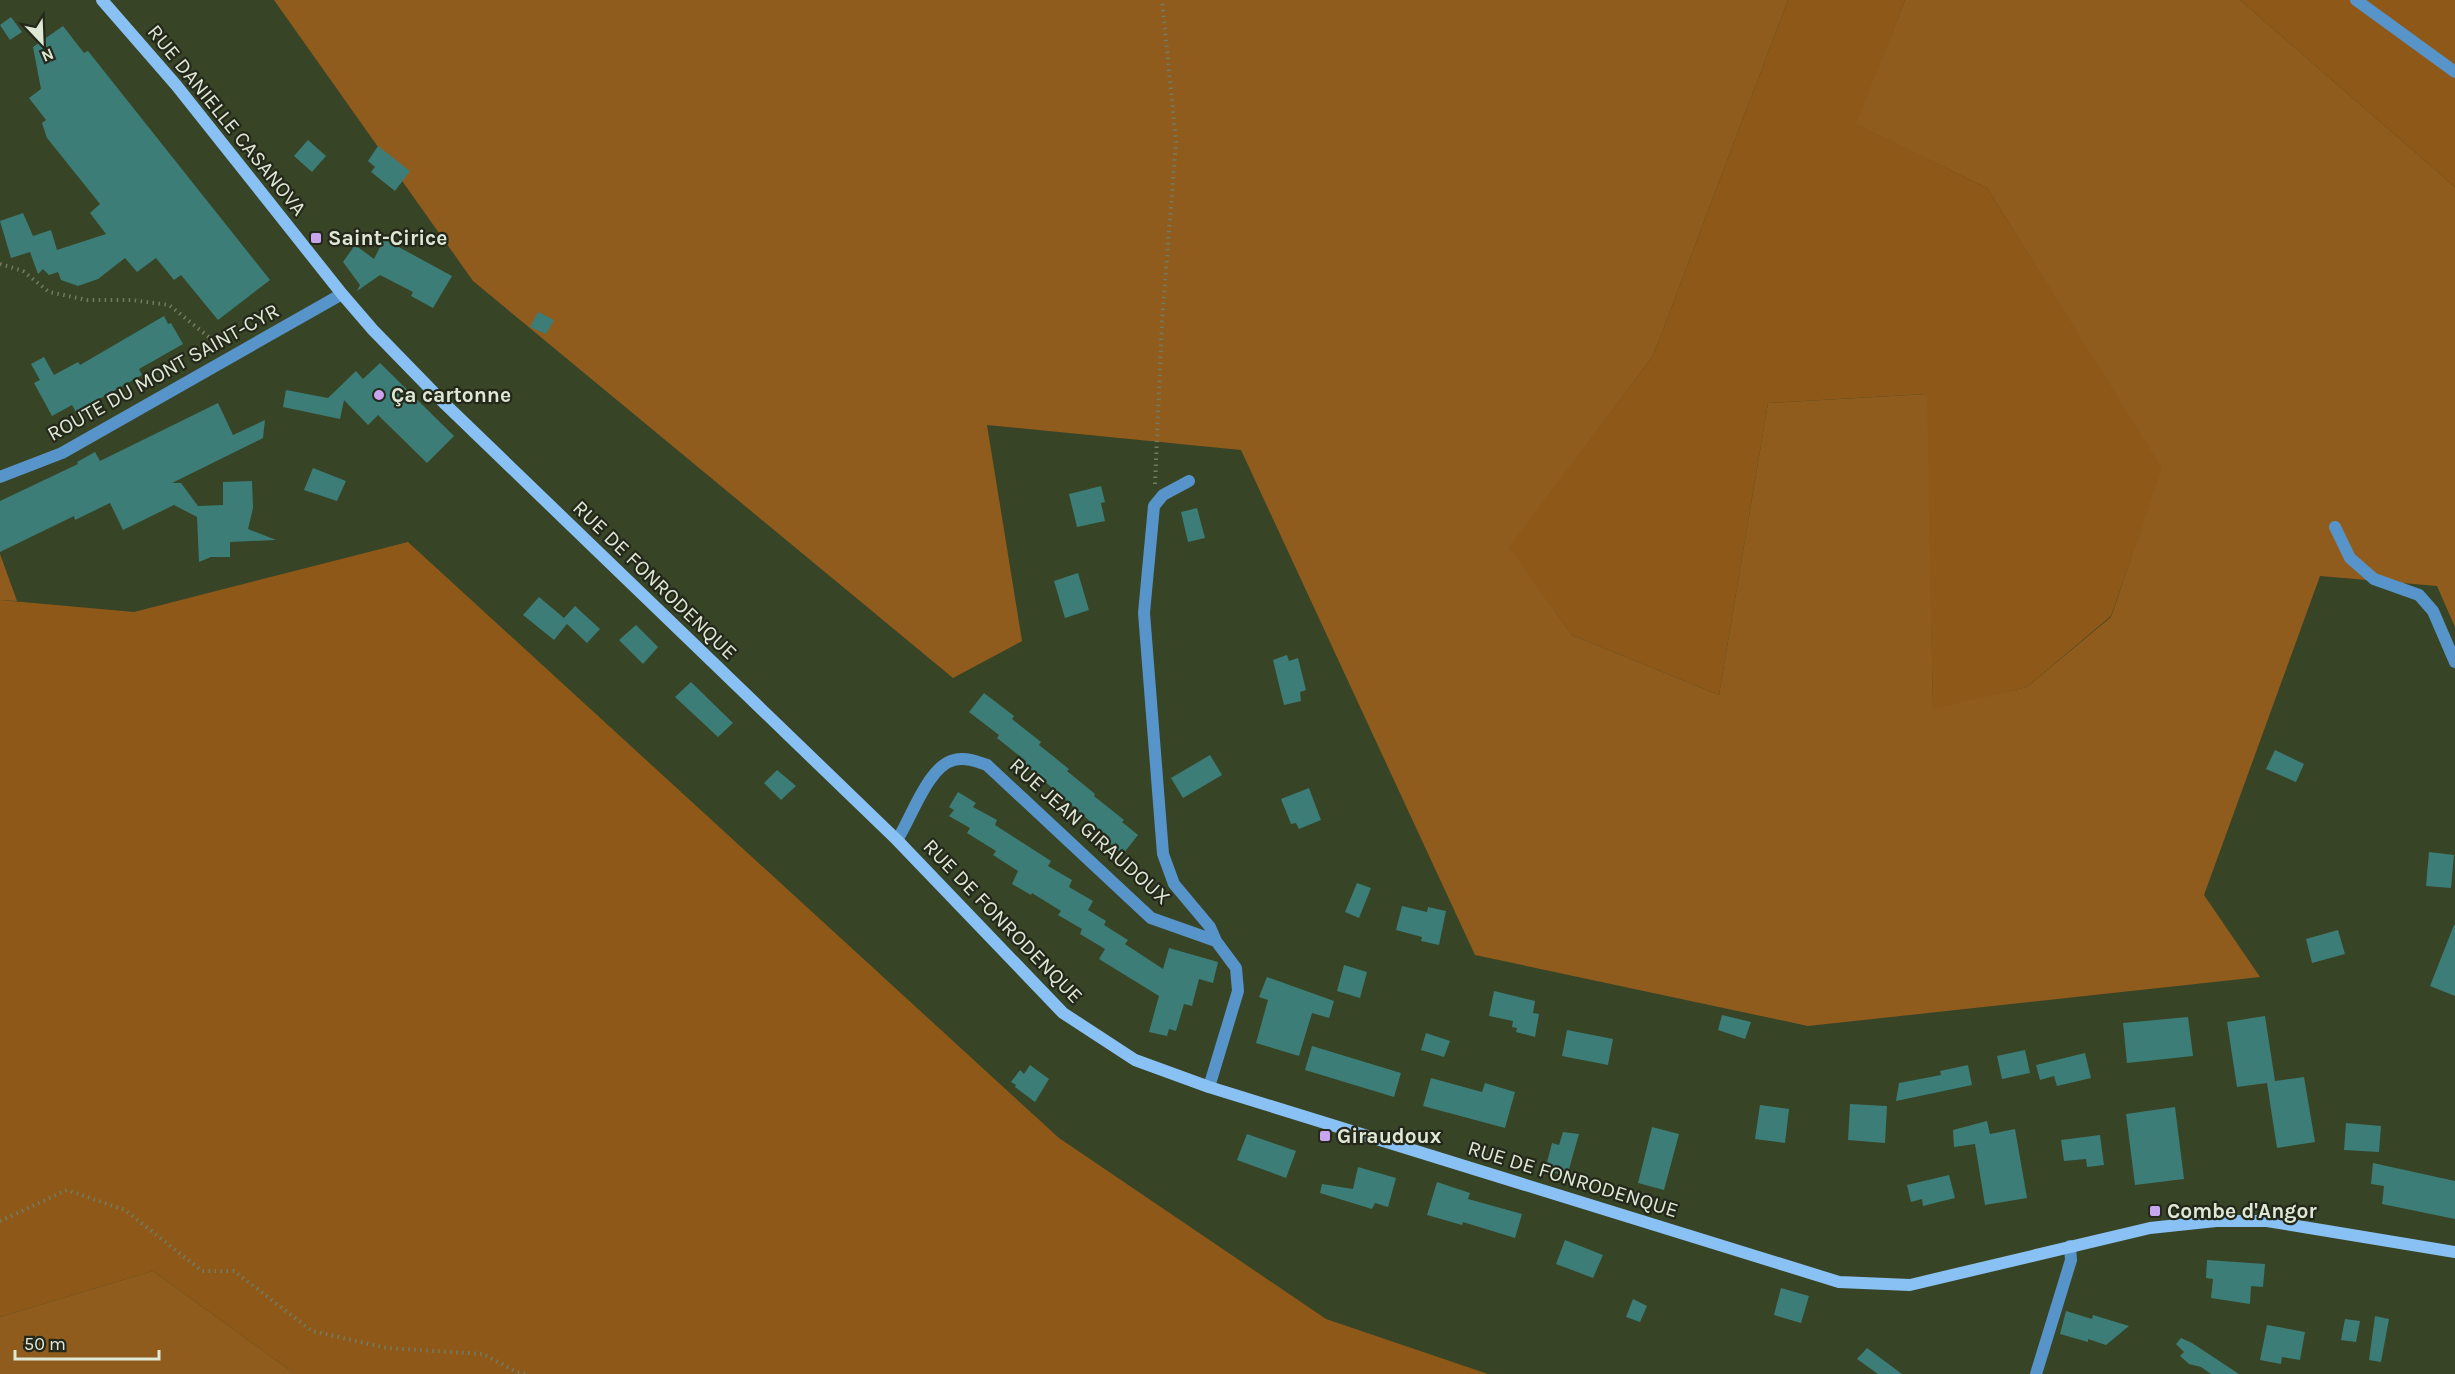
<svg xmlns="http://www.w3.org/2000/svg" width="2455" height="1374" font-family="Karla,sans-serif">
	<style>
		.green { fill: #8e5918 }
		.forest { fill: #905c1e }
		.building { fill: #3c7d77 }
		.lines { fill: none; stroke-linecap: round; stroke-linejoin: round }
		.path { stroke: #717c62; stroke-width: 4; stroke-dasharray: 1.5 4.5; stroke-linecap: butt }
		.street { stroke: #5794ca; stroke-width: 12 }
		.secondary { stroke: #89c1f4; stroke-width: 12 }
		.poi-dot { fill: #c9a5ee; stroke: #23281b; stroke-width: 2 }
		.labels { text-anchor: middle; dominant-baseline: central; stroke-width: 4.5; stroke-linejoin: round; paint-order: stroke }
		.street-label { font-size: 21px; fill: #dfe7d5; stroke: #23281b }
		.poi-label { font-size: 21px; font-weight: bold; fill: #dfe7d5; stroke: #23281b; text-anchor: start }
	</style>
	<rect width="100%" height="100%" fill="#384426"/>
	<!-- green -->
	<path class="green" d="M1788 0H1905L1857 124 1987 188 2163 468 2111 616 2027 687 1933 710 1926 394 1768 403 1719 695 1572 635 1508 547 1653 356Z
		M2240 0H2455V187Z
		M408 542 1059 1138 1326 1319 1488 1374H295L153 1271 0 1317V600L134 612Z"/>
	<!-- forest -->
	<path class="forest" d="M274 0H1788L1653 356 1509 547 1572 635 1719 695 1768 403 1927 394 1933 709 2027 687 2111 617 2162 468 1987 188 1856 124 1905 0H2240L2455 187V627L2437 586 2320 576 2204 895 2260 977 1808 1026 1475 955 1241 450 987 425 1022 641 953 678 473 281Z
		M0 554 17 601 0 600Z
		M153 1271 295 1374H0V1317Z"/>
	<!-- building -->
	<path class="building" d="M11 17 22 32 10 40 0 25Z
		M63 26 84 53 88 51 270 280 218 320 181 275 174 280 156 258 137 272 125 258 98 279 78 286 61 280 58 272 49 275 43 269 38 274 30 252 11 258 0 221 23 213 33 236 51 230 57 250 106 234 90 213 100 204 47 138 42 123 46 120 29 98 41 89 33 47Z
		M308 140 326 156 312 172 294 156Z
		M378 146 410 171 395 191 371 172 375 167 368 161Z
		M384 239 452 276 433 308 411 296 413 292 380 275 357 291 360 285 343 262 355 245 374 259Z
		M538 312 554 320 546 334 530 327Z
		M164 316 168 324 171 323 183 344 139 369 142 375 76 412 72 405 52 416 34 383 40 380 31 364 44 357 54 375 78 362 80 365Z
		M380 363 454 436 427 463 378 415 368 425 344 400 340 419 283 407 286 390 328 398 356 371 363 379Z
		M218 403 233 435 265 420 263 438 172 483H181L198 506 223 505V482L252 481 253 508 248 529 276 540 230 542V557H211L199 562 197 517 174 505 123 530 110 503 75 520 74 516 0 552V501L78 464 77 462 95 452 100 461Z
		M313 468 346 481 337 501 304 490Z
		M1101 486 1105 502 1101 503 1105 521 1077 527 1069 494Z
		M1197 508 1205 538 1188 542 1181 512Z
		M1078 573 1089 610 1065 618 1054 581Z
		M539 597 564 618 575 606 600 629 587 643 567 624 554 640 523 615Z
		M636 625 658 647 643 664 619 640Z
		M1287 655 1289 661 1298 658 1306 690 1300 692 1301 701 1284 705 1273 660Z
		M691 682 733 723 718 737 675 697Z
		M984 693 1014 716 1012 719 1041 742 1039 745 1069 769 1067 771 1095 794 1094 796 1124 820 1122 822 1138 835 1123 854 1107 841 1109 838 1025 764 1026 761 997 738 999 735 969 712Z
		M2275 750 2304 764 2296 782 2266 769Z
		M1210 755 1222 775 1183 798 1171 778Z
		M777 770 796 786 781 800 764 783Z
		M1309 788 1321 820 1299 829 1296 823 1291 824 1281 799Z
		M958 792 976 803 973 807 997 820 995 825 1051 861 1048 866 1072 880 1069 887 1093 901 1088 910 1106 921 1104 925 1128 940 1125 944 1163 969 1169 948 1218 962 1213 983 1199 979 1192 1006 1184 1004 1176 1031 1169 1029 1167 1036 1149 1032 1159 996 1099 959 1105 949 1080 934 1082 929 1058 915 1061 911 1032 893 1031 895 1012 884 1018 871 993 855 996 851 967 833 970 828 949 816 954 810 949 807Z
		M2429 852 2454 855 2451 888 2426 886Z
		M1357 883 1371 888 1359 918 1345 912Z
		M1402 906 1427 912 1428 907 1446 911 1439 945 1421 941 1422 937 1396 930Z
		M2454 925H2455V996L2430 986Z
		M2338 930 2345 954 2312 963 2306 939Z
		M1344 965 1367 972 1360 998 1337 991Z
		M1267 977 1334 1001 1329 1018 1312 1013 1299 1056 1256 1043 1268 1000 1259 997Z
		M1494 991 1535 1001 1533 1013 1539 1014 1535 1037 1516 1032 1517 1028 1512 1027 1513 1021 1489 1016Z
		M1722 1015 1751 1022 1745 1039 1718 1030Z
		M2265 1016 2275 1081 2304 1077 2315 1142 2277 1148 2267 1083 2237 1087 2227 1022Z
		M2188 1017 2193 1056 2127 1063 2123 1023Z
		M1567 1030 1613 1039 1608 1065 1562 1056Z
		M1426 1033 1450 1041 1444 1057 1421 1050Z
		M1312 1046 1401 1073 1394 1097 1305 1070Z
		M2025 1050 2030 1073 2002 1079 1997 1056Z
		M2085 1053 2091 1078 2057 1086 2054 1076 2040 1080 2036 1065Z
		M1030 1065 1049 1079 1035 1102 1015 1087 1016 1085 1011 1082 1020 1070 1024 1074Z
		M1968 1065 1972 1085 1896 1101 1899 1083 1941 1075 1940 1071Z
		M1431 1078 1482 1092 1485 1083 1515 1092 1505 1128 1423 1106Z
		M1850 1104 1887 1106 1885 1143 1848 1140Z
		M1760 1105 1789 1109 1785 1143 1755 1139Z
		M2175 1107 2184 1179 2135 1185 2126 1114Z
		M1987 1121 1990 1134 2015 1129 2027 1198 1985 1205 1975 1144 1954 1147 1953 1130Z
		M2346 1123 2381 1126 2379 1152 2344 1150Z
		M1652 1127 1679 1134 1664 1190 1638 1183Z
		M1563 1132 1579 1134 1567 1176 1545 1170 1552 1143 1559 1145Z
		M1247 1134 1296 1151 1286 1178 1237 1160Z
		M2100 1135 2104 1165 2087 1167 2086 1159 2064 1161 2061 1140Z
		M2373 1163 2455 1181V1219L2382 1204 2384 1186 2371 1184Z
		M1358 1167 1396 1178 1388 1207 1375 1203 1372 1209 1320 1193 1322 1184 1353 1189Z
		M1949 1175 1955 1198 1923 1206 1922 1199 1911 1202 1907 1185Z
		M1437 1182 1470 1193 1468 1199 1522 1214 1515 1238 1463 1222 1462 1225 1427 1215Z
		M1565 1240 1603 1255 1593 1278 1556 1264Z
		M2207 1260 2265 1264 2263 1287 2251 1286 2250 1304 2211 1298 2213 1279 2206 1278Z
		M1781 1288 1809 1296 1801 1323 1774 1315Z
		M1633 1299 1647 1306 1640 1322 1626 1317Z
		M2066 1311 2092 1319 2093 1315 2129 1326 2106 1345 2088 1339V1342L2060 1334Z
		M2375 1316 2389 1319 2381 1362 2369 1360Z
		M2345 1319 2360 1321 2356 1342 2341 1340Z
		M2267 1325 2305 1332 2300 1360 2282 1357 2281 1364 2260 1360Z
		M2181 1338 2192 1343 2239 1374H2211L2201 1367 2189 1364 2180 1356 2184 1352 2176 1344Z
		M1867 1348 1902 1374H1878L1857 1359Z"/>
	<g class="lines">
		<!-- path -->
		<path class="path" d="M0 264 23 271 49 292 87 300H132L169 305 220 346
			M1155 484 1162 322 1176 142 1162 0
			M0 1221 67 1190 125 1210 202 1271H234L312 1331 387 1348 483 1354 517 1372 528 1374"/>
		<!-- street -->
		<path class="street" d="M2356 0 2455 72
			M0 477 62 453 342 294
			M1189 481 1163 495 1154 506 1144 613 1163 854 1174 884 1210 927 1216 941
			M2335 527 2350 558 2374 579 2419 595 2433 611 2455 662
			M897 840C911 819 928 766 954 760 965 757 976 761 987 765L1151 918 1216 941 1236 968 1238 991 1209 1087
			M2036 1374 2071 1260 2070 1246"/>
		<!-- secondary -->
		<path class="secondary" d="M102 0 176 85 342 294 373 330 445 404 897 840 1063 1013 1135 1060 1209 1087 1839 1282 1910 1285 2150 1228 2216 1221H2267L2455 1252"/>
	</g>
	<!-- markers -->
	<g class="poi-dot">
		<rect x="310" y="232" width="12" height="12" rx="3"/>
		<circle cx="379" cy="395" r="6"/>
		<rect x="1319" y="1130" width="12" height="12" rx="3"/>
		<rect x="2149" y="1205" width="12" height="12" rx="3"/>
	</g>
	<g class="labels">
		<!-- street labels -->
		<g class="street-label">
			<text transform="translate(227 120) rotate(51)">RUE DANIELLE CASANOVA</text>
			<text transform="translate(163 372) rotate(-29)">ROUTE DU MONT SAINT-CYR</text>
			<text transform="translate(655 580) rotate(44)">RUE DE FONRODENQUE</text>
			<text transform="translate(1090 831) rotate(42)">RUE JEAN GIRAUDOUX</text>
			<text transform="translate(1003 921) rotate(46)">RUE DE FONRODENQUE</text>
			<text transform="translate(1573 1179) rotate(17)">RUE DE FONRODENQUE</text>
		</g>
		<!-- poi labels -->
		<g class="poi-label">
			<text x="328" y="238">Saint-Cirice</text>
			<text x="391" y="395">Ça cartonne</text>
			<text x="1337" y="1136">Giraudoux</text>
			<text x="2167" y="1211">Combe d'Angor</text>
		</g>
	</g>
	<!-- north arrow -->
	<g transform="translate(42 42) rotate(157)" stroke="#23281b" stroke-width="4.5" paint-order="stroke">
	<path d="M0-4.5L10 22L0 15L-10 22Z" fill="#dfe7d5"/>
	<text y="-9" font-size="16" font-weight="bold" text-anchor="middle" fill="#dfe7d5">N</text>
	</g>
	<!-- scale -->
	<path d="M15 1350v9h144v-9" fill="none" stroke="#dfe7d5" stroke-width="3"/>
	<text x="24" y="1350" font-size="18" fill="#dfe7d5" stroke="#23281b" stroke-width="4.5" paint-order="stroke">50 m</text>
</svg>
